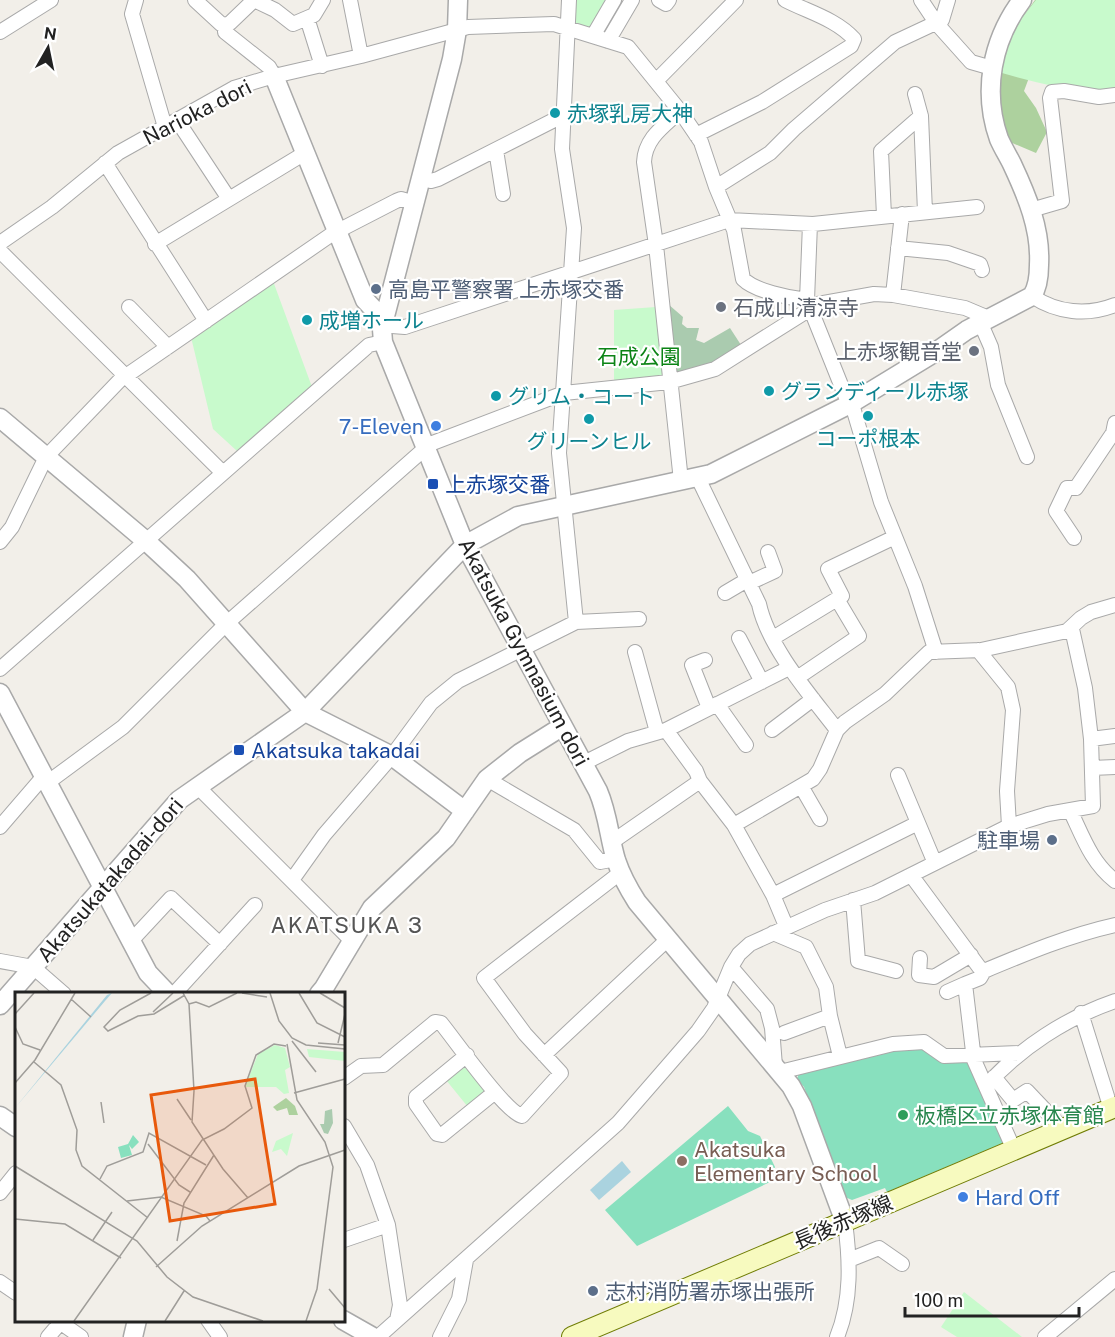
<svg xmlns="http://www.w3.org/2000/svg" width="1115" height="1337" font-family="'Public Sans','Noto Sans JP',sans-serif">
	<style>
		.forest { fill: #add19e }
		.cemetery { fill: #aacbaf }
		.park { fill: #c8facc }
		.pitch { fill: #88e0be }
		.water { fill: #aad3df }
		.lines { fill: none; stroke-linecap: round; stroke-linejoin: round }
		.minor-casing { stroke: #a9a9a9; stroke-width: 16 }
		.tertiary-casing { stroke: #a9a9a9; stroke-width: 21 }
		.secondary-casing { stroke: #707d05; stroke-width: 22 }
		.minor { stroke: #fff; stroke-width: 14 }
		.tertiary { stroke: #fff; stroke-width: 18 }
		.secondary { stroke: #f7fabf; stroke-width: 20 }
		.culture-dot { fill: #0f9aa8; stroke: #fff; stroke-width: 2 }
		.service-dot { fill: #5c6f8a; stroke: #fff; stroke-width: 2 }
		.worship-dot { fill: #6b7280; stroke: #fff; stroke-width: 2 }
		.shop-dot { fill: #3f7fe0; stroke: #fff; stroke-width: 2 }
		.transit-dot { fill: #1a4fb4; stroke: #fff; stroke-width: 2 }
		.leisure-dot { fill: #2e9e5b; stroke: #fff; stroke-width: 2 }
		.education-dot { fill: #8d6e63; stroke: #fff; stroke-width: 2 }
		.labels { text-anchor: middle; dominant-baseline: central; stroke-width: 4.5; stroke-linejoin: round; paint-order: stroke }
		.street-label { font-size: 21px; fill: #222; stroke: #fff }
		.culture-label { font-size: 21px; fill: #0d838f; stroke: #fff; text-anchor: start }
		.service-label { font-size: 21px; fill: #4e5e75; stroke: #fff; text-anchor: start }
		.worship-label { font-size: 21px; fill: #5b616d; stroke: #fff; text-anchor: start }
		.park-label { font-size: 21px; fill: #0c8416; stroke: #fff }
		.shop-label { font-size: 21px; fill: #366cbe; stroke: #fff; text-anchor: end }
		.transit-label { font-size: 21px; fill: #164399; stroke: #fff; text-anchor: start }
		.leisure-label { font-size: 21px; fill: #27864d; stroke: #fff; text-anchor: start }
		.education-label { font-size: 21px; fill: #785e54; stroke: #fff; text-anchor: start }
		.neighbourhood-label { font-size: 22px; letter-spacing: 1.5px; fill: #555; stroke: #fff }
		.inset-road { fill: none; stroke: #9f9d99; stroke-width: 1.5 }
		.view { fill: #e8590c; fill-opacity: 0.15; stroke: #e8590c; stroke-width: 3 }
		.inset-edge { fill: none; stroke: #222; stroke-width: 3 }
	</style>
	<rect width="100%" height="100%" fill="#f2efe9"/>
	<!-- forest -->
	<path class="forest" d="M1035 0H1115L1033 67 1024 91 1036 108 1047 132 1036 153 1010 142 997 100 999 59 1017 25Z"/>
	<!-- cemetery -->
	<path class="cemetery" d="M668 304 683 317 682 324 687 328H699L696 340 704 343 730 328 741 345 714 364 678 374 674 371Z"/>
	<!-- park -->
	<path class="park" d="M574 0H609L594 27 588 30 573 24Z
		M1036 0H1115V89C1074 94 1034 82 995 71L1013 29Z
		M273 281 312 387 237 451 213 429 191 337Z
		M656 307 664 374 662 378 614 384V310Z
		M467 1065 485 1089 484 1095 468 1107 446 1080 462 1066Z
		M964 1292 1022 1337H957L941 1327Z"/>
	<!-- pitch -->
	<path class="pitch" d="M921 1048 941 1062 964 1060 969 1064 1003 1143 887 1192 885 1188 852 1200 845 1197 804 1087 797 1079 799 1073 895 1049Z
		M728 1106 748 1131 760 1136 775 1167 770 1182 637 1246 605 1210Z"/>
	<!-- water -->
	<path class="water" d="M622 1161 631 1172 599 1200 590 1190Z"/>
	<g class="lines">
		<defs>
			<path id="minor" d="M136 0 132 14 165 127
				M195 0 221 24 225 25V32L269 67 274 76
				M254 0 275 10 293 24 307 18
				M350 0 361 56
				M659 0 666 4 669 0
				M921 0 937 24 971 62 992 68
				M225 25 230 23 254 0
				M0 32 51 0
				M593 36 614 0
				M608 41 632 0
				M322 66 307 18 314 15 323 0
				M656 81 736 0
				M915 94 921 116 925 212
				M680 111C664 126 645 138 644 162L656 245 681 481
				M177 120 229 199
				M696 135 762 102 851 46 854 39C836 19 808 12 785 0
				M496 150 503 194
				M105 163 206 321
				M421 178 431 181 438 179 564 115
				M716 187 770 153 794 129 895 42 942 20 948 0
				M1031 210 1062 201 1050 98 1052 92 1064 91 1099 97 1115 95
				M884 216 881 151 921 116
				M0 243 52 207 118 153 234 88 274 76 361 56 468 27 554 24 628 47 680 111 701 142 716 187 734 230 743 279C755 291 789 298 807 300L845 395 854 411 881 502 915 586 936 652
				M155 244 305 153
				M898 248 948 253 980 264 982 270
				M0 251 223 473
				M893 295 902 214
				M1032 296C1057 313 1087 316 1115 305
				M807 300 810 224
				M129 307 168 347
				M384 320 392 326 405 327 729 220 813 224 977 207
				M981 324 991 347 998 385 1027 457
				M698 478 759 604C768 647 811 696 837 730
				M1074 538 1056 511 1067 488H1076L1113 433 1115 423
				M0 542 12 527 46 457 120 380 332 234 396 201 401 199 415 203
				M749 583 775 571 768 552
				M725 593 747 580
				M576 622 639 619
				M739 638 762 682
				M773 638 842 596 828 569 895 537
				M978 650 1008 687 1013 710 1007 791 1009 826
				M635 652 657 732
				M705 660 692 665 709 708
				M0 669 369 345 383 342
				M797 678 859 636 837 599
				M717 704 746 745
				M666 730 789 668
				M772 730 813 699
				M1091 739 1115 736
				M584 763 628 741 666 730 696 771 700 781 734 825 773 895 786 926
				M1092 768 1115 767
				M898 775 934 861
				M487 779 574 830 600 862 616 859
				M47 783 123 727 226 624 430 444 564 393 669 382 715 369 818 304 874 294 893 295 965 308 991 319
				M197 786 352 941
				M801 786 820 819
				M1070 810C1083 837 1091 862 1115 881
				M734 825 813 779 820 769 837 730 845 722 885 694 929 652 981 650 1067 631 1081 618 1091 612 1115 605
				M0 827 43 777
				M612 842 700 781
				M911 875 979 967 984 971C1027 953 1070 935 1115 925
				M292 880 324 835 392 756 431 703 458 681 576 622 559 453 574 228 562 149 569 0
				M773 895 918 823
				M853 900 858 961 896 971
				M773 933 806 947 826 987 830 1016 840 1056
				M131 941 171 898 220 944
				M920 958 919 975 934 977 971 955
				M0 961 33 967 64 994
				M731 967 767 1009 772 1028 775 1066
				M984 971 980 978 965 984 974 1060 1014 1150
				M947 992 965 984
				M174 994 255 905
				M1081 1013 1111 1109
				M784 1033 830 1016
				M467 1055 416 1097V1104L437 1134 442 1135 495 1092
				M544 1055 668 939
				M780 1072 893 1044 924 1042 944 1056 1021 1053
				M994 1077 1013 1100 1027 1091 1063 1129
				M344 1078 361 1066 383 1065 435 1022 441 1023C455 1040 505 1112 522 1116L561 1073 525 1034 484 978 620 873
				M986 1086C1020 1048 1066 1018 1115 1001
				M344 1126 367 1165 388 1225 400 1305 397 1320
				M0 1193 16 1173
				M344 1240 388 1225
				M849 1260 879 1248 902 1264
				M0 1282 16 1293
				M57 1320 81 1337
				M208 1320 220 1337
				M48 1337 60 1323
				M378 1337 618 1123 698 1031 714 1008 731 967 739 954 750 944 825 910 875 893 1009 826 1048 814 1093 806 1091 739 1085 688 1072 629
				M440 1337 459 1299 466 1260
				M837 1337C852 1300 850 1260 845 1222
				M1045 1337 1115 1279"/>
			<path id="tertiary" d="M458 0 457 30 452 59 384 320 382 329 383 342 465 545 598 791C608 814 609 837 616 860 621 875 628 888 637 902L791 1086 802 1106 845 1222
				M274 76 365 300 384 320
				M0 418 146 541 187 579 305 712 392 756 465 811
				M0 693 148 973 168 994
				M319 994 324 988 372 908 446 838 487 779 520 753 563 726
				M0 1005 179 800 305 712 465 545 518 516 711 474 850 404 937 351 967 330 1032 296C1038 287 1039 276 1039 265 1041 229 1027 196 1012 164 1008 156 1003 148 999 139 982 91 992 40 1022 0
				M0 1116 16 1127
				M343 1320 373 1337
				M133 1337 137 1320"/>
			<path id="secondary" d="M572 1337 1115 1107"/>
		</defs>
		<!-- minor casing -->
		<use href="#minor" class="minor-casing"/>
		<!-- tertiary casing -->
		<use href="#tertiary" class="tertiary-casing"/>
		<!-- secondary casing -->
		<use href="#secondary" class="secondary-casing"/>
		<!-- minor -->
		<use href="#minor" class="minor"/>
		<!-- tertiary -->
		<use href="#tertiary" class="tertiary"/>
		<!-- secondary -->
		<use href="#secondary" class="secondary"/>
	</g>
	<!-- markers -->
	<g class="culture-dot">
		<circle cx="555" cy="113" r="6"/>
		<circle cx="307" cy="320" r="6"/>
		<circle cx="769" cy="391" r="6"/>
		<circle cx="496" cy="396" r="6"/>
		<circle cx="868" cy="416" r="6"/>
		<circle cx="589" cy="419" r="6"/>
	</g>
	<g class="service-dot">
		<circle cx="376" cy="289" r="6"/>
		<circle cx="1052" cy="840" r="6"/>
		<circle cx="593" cy="1291" r="6"/>
	</g>
	<g class="worship-dot">
		<circle cx="721" cy="307" r="6"/>
		<circle cx="974" cy="351" r="6"/>
	</g>
	<g class="shop-dot">
		<circle cx="436" cy="426" r="6"/>
		<circle cx="963" cy="1197" r="6"/>
	</g>
	<g class="transit-dot">
		<rect x="427" y="478" width="12" height="12" rx="3"/>
		<rect x="233" y="744" width="12" height="12" rx="3"/>
	</g>
	<circle class="leisure-dot" cx="903" cy="1115" r="6"/>
	<circle class="education-dot" cx="682" cy="1161" r="6"/>
	<g class="labels">
		<!-- street labels -->
		<g class="street-label">
			<text transform="translate(197 112) rotate(-27)">Narioka dori</text>
			<text transform="translate(524 652) rotate(62)">Akatsuka Gymnasium dori</text>
			<text transform="translate(110 880) rotate(-49)">Akatsukatakadai-dori</text>
			<text transform="translate(843 1222) rotate(-23)">長後赤塚線</text>
		</g>
		<!-- culture labels -->
		<g class="culture-label">
			<text x="567" y="113">赤塚乳房大神</text>
			<text x="319" y="320">成増ホール</text>
			<text x="781" y="391">グランディール赤塚</text>
			<text x="508" y="396">グリム・コート</text>
			<text x="868" y="438" text-anchor="middle">コーポ根本</text>
			<text x="589" y="441" text-anchor="middle">グリーンヒル</text>
		</g>
		<!-- service labels -->
		<g class="service-label">
			<text x="388" y="289">高島平警察署 上赤塚交番</text>
			<text x="1040" y="840" text-anchor="end">駐車場</text>
			<text x="605" y="1291">志村消防署赤塚出張所</text>
		</g>
		<!-- worship labels -->
		<g class="worship-label">
			<text x="733" y="307">石成山清涼寺</text>
			<text x="962" y="351" text-anchor="end">上赤塚観音堂</text>
		</g>
		<!-- park labels -->
		<g class="park-label">
			<text x="639" y="356">石成公園</text>
		</g>
		<!-- shop labels -->
		<g class="shop-label">
			<text x="424" y="426">7-Eleven</text>
			<text x="975" y="1197" text-anchor="start">Hard Off</text>
		</g>
		<!-- transit labels -->
		<g class="transit-label">
			<text x="445" y="484">上赤塚交番</text>
			<text x="251" y="750">Akatsuka takadai</text>
		</g>
		<!-- leisure labels -->
		<g class="leisure-label">
			<text x="915" y="1115">板橋区立赤塚体育館</text>
		</g>
		<!-- education labels -->
		<g class="education-label">
			<text x="694" y="1149">Akatsuka<tspan x="694" dy="24">Elementary School</tspan></text>
		</g>
		<!-- neighbourhood labels -->
		<g class="neighbourhood-label">
			<text x="347" y="925">AKATSUKA 3</text>
		</g>
	</g>
	<!-- overview -->
	<g transform="translate(15 992)">
		<rect width="330" height="330" fill="#f2efe9"/>
		<path d="M271 106 280 114 283 123H274L272 116 262 119 258 115Z" fill="#add19e"/>
		<path d="M317 117 318 131 313 142 309 141 305 132H309L310 119Z" fill="#aacbaf"/>
		<path d="M260 53 270 56 275 75 270 78 274 101 269 102 261 95H230L243 62ZM292 57 330 60V69L294 65ZM278 141 272 164 266 157 257 160 261 149Z" fill="#c8facc"/>
		<path d="M118 143 124 150 117 157 114 153 117 163 106 166 103 155 113 152Z" fill="#88e0be"/>
		<path d="M97 1 90 9 0 116 92 3Z" fill="#aad3df"/>
		<path class="inset-road" d="M136 1 105 18 89 35 93 39 123 24 139 22 170 3M168 1 174 12 179 99 177 130 208 177 233 206M227 1 252 5M255 1 264 29 277 46 291 53 330 57M284 1 302 31 330 45M305 1 330 16M56 7 76 25M174 12 181 10 194 15 222 1M138 20 158 1M0 22 19 1M0 35 8 52 25 58M277 49 301 80M303 51 330 53M323 51 330 22M272 52 282 108 310 150 318 175 302 297 291 329M19 70 46 93 62 138 61 158 67 174 133 226M0 91 20 68 60 1M279 101 330 87M162 107 176 128M86 110 89 131M133 152 164 193 175 200M0 174 122 249 152 285 178 305 248 329M85 187 92 174 128 160 134 141 191 173M112 209 146 205 191 224 195 229M0 227 50 232 106 266M78 248 97 220M162 249 169 211 199 163M141 275 187 234 284 174 330 158M314 297 330 316M59 329 187 148 209 137 237 116 230 94 241 63 259 52 271 54M150 329 169 299"/>
		<path class="view" d="M240 87 260 212 155 229 136 103Z"/>
		<rect width="330" height="330" class="inset-edge"/>
	</g>
	<!-- north arrow -->
	<g transform="translate(48 48) rotate(9)" stroke="#ffffff" stroke-width="4.5" paint-order="stroke">
	<path d="M0-4.5L10 22L0 15L-10 22Z" fill="#222222"/>
	<text y="-9" font-size="16" font-weight="bold" text-anchor="middle" fill="#222222">N</text>
	</g>
	<!-- scale -->
	<path d="M905 1307v9h174v-9" fill="none" stroke="#222222" stroke-width="3"/>
	<text x="914" y="1307" font-size="18" fill="#222222" stroke="#ffffff" stroke-width="4.5" paint-order="stroke">100 m</text>
</svg>
